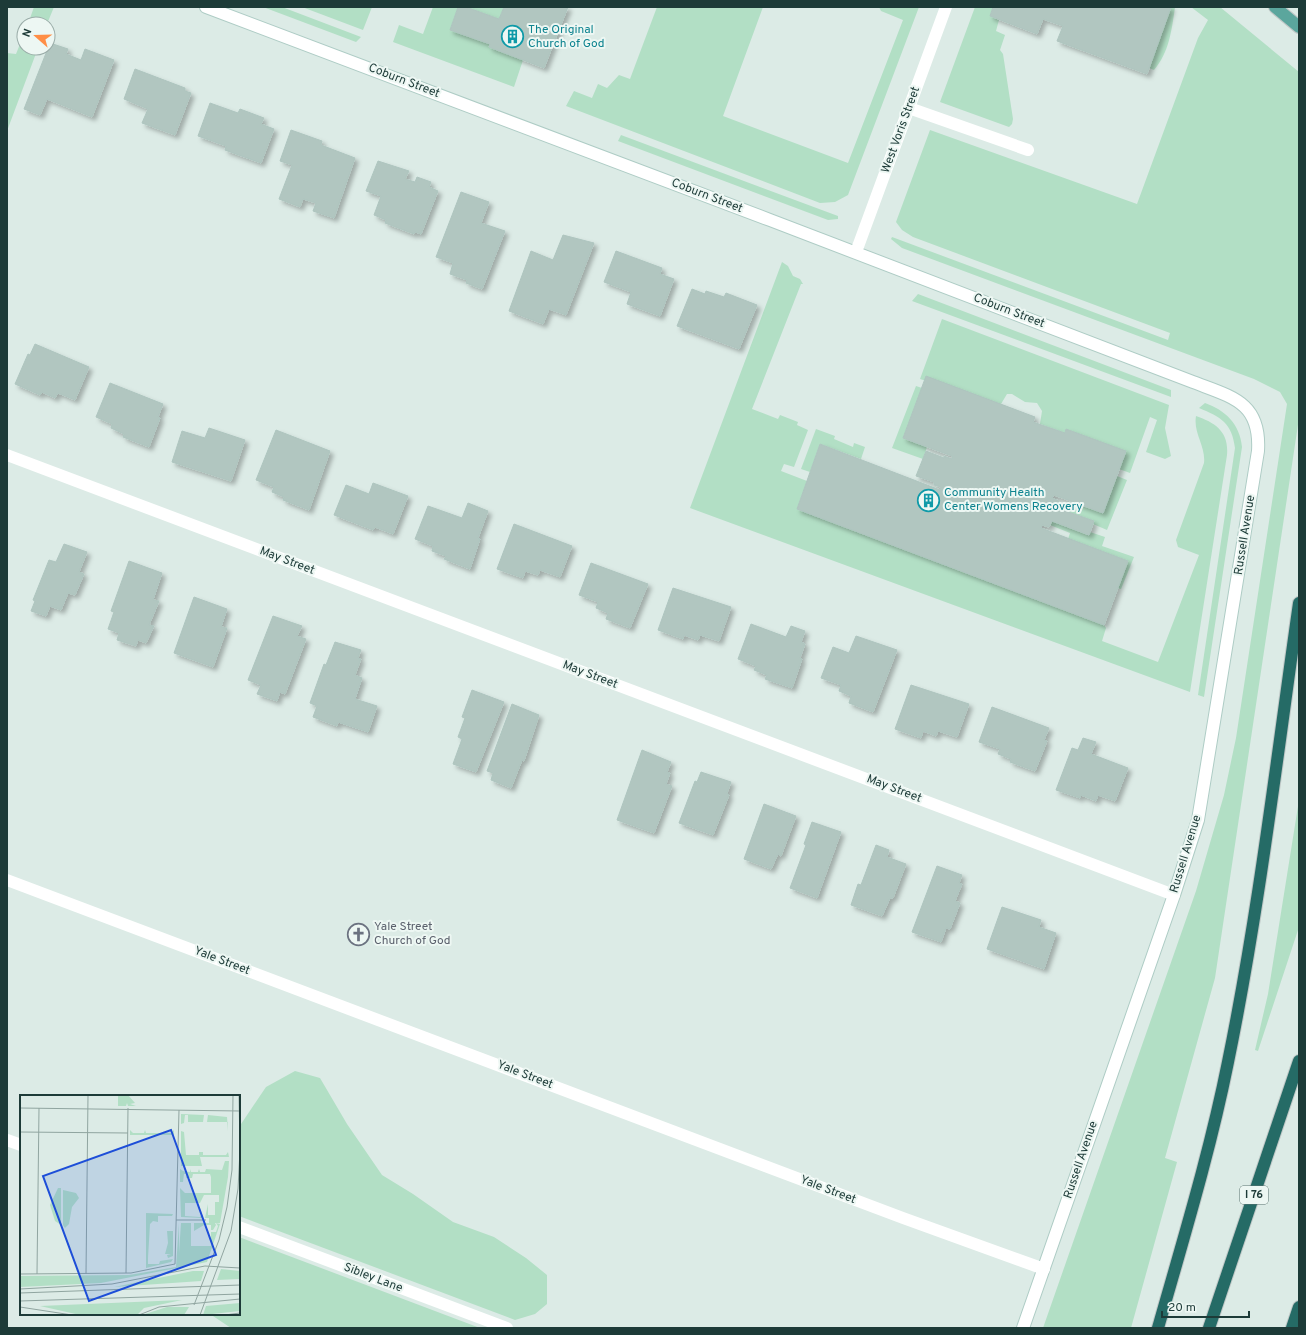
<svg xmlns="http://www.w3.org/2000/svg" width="1306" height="1335" font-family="Overpass,sans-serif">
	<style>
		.green { fill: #b2dfc5 }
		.building { fill: #b1c6c0; stroke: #aec5bf; filter: url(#shadow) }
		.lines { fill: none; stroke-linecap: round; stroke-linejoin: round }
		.secondary-casing { stroke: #aeccc5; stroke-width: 14 }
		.primary-casing { stroke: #c0c8c7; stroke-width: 14 }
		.highway-casing { stroke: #c0c8c7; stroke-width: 14 }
		.lane { stroke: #fff; stroke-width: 12 }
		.street { stroke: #fff; stroke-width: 12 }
		.secondary { stroke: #fff; stroke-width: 12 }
		.primary { stroke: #5ba69d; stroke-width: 12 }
		.highway { stroke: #256b66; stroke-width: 12 }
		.labels { text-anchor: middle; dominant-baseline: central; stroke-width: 4; stroke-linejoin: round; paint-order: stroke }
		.shield { fill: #edf7f3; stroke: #5b7370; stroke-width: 1 }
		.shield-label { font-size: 11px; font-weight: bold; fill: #1d3b38 }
		.culture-label { font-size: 12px; fill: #0d838f; stroke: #edf7f3; text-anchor: start }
		.street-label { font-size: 12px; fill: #1d3b38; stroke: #edf7f3 }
		.worship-label { font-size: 12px; fill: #5b616d; stroke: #edf7f3; text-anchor: start }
		.inset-road { fill: none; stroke: #90a5a0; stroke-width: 1 }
		.view { fill: #1d4ed8; fill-opacity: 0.15; stroke: #1d4ed8; stroke-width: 2 }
		.inset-edge { fill: none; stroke: #1d3b38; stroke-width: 2 }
	</style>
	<defs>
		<filter id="shadow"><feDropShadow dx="3.5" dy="3.5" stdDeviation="2" flood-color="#0004"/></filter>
	</defs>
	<rect width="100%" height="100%" fill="#dcebe6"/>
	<!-- green -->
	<path class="green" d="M34 7H54L47 24H28Z
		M263 7H282L361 37 356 42Z
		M302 7H372L363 30Z
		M433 7H458L450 30 490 44 489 47 523 60 514 87 393 42 399 25 423 34Z
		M466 7H504L499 19Z
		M657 7H763L723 116 848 163 903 20 881 11 879 7H919L848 195 835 202 820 203 566 106 574 91 592 98 598 84 607 88 619 75 630 79Z
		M975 7H993L990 16 999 20 996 31 1005 35 1000 50 1003 54 1013 119 1012 124 1009 127 940 102Z
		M1171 7H1175C1172 29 1169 53 1154 70L1149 68Z
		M1191 7H1220L1299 72V418L1215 978 1165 1158 1177 1162 1131 1328H1043L1196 891 1224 795 1236 738 1287 404 1280 392 1254 379 902 248 891 239 892 237 1168 340 1170 333 913 237 902 230 896 222 930 130 1137 204 1198 38 1208 20Z
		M24 34V48H38L7 131V53L16 54Z
		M621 135 838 216V219L828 220 618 141Z
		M782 262 788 266 793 276 800 279 803 284H801L752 409 778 419 780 415 798 422 797 425 808 430 794 467 784 464 781 471 807 481 797 509 1104 625 1106 628 1102 641 1158 662 1199 555 1178 547 1176 540 1204 463C1206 446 1193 433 1196 416 1216 423 1229 432 1227 455L1190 692 690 508Z
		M918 294 1171 390V397L912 301Z
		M942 319 1169 405 1165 428 1171 456 1165 459 1146 452 1157 420 1150 417 1130 473 1119 469 1126 452 1066 429 1065 433 1040 424 1042 411 1037 403 1025 402 1012 394H1007L1001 404 920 379Z
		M916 386 922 388 903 438 927 447 923 459 892 448Z
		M1205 403C1225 410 1240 424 1242 447L1204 697 1198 695 1235 448C1232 423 1221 417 1199 408Z
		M816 429 835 436 834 439 853 447 854 443 865 447 861 459 820 444 810 472 801 469Z
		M1117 476 1127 480 1107 530 1093 524 1094 521 1057 508 1058 503 1077 510 1080 505 1103 513Z
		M1052 521 1088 535 1090 532 1105 537 1102 546 1134 557 1121 589 1117 588 1128 561 1068 539 1070 533 1050 525Z
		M1299 800V927L1258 1051 1255 1050 1268 994Z
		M295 1071 320 1078 347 1124 382 1175 413 1194 453 1222 494 1237 526 1258 547 1275V1304L535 1314 515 1320 239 1216V1127L266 1087Z
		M239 1237 480 1328H231L210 1314H239Z"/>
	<!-- building -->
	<path class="building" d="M458 7H466L499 19 504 7H568L544 68 489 47 490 44 450 30Z
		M993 7H1171L1147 74 1057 41 1063 26 1043 19 1037 34 990 16Z
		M50 43 68 49 66 54 81 60 85 49 114 60 92 117 47 99 40 115 24 109Z
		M135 69 185 88V91L191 93 175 135 142 123 148 109 124 99Z
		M210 103 238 113 240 109 264 118 261 124 274 129 261 163 225 150 226 146 198 136Z
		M291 130 322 141 321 145 355 158 334 218 313 211 316 203 303 199 300 207 279 199 292 165 280 161Z
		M378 161 409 171 405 179 415 182 417 177 431 182 429 187 438 191 421 234 415 232 414 234 385 223 386 220 374 215 381 196 366 191Z
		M461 192 489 202 481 223 505 231 482 289 466 283 467 280 450 274 453 263 436 257Z
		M563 235 594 243 566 315 549 309 543 324 509 311 531 251 553 260Z
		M616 251 662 268 660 274 674 279 660 316 627 304 631 292 604 282Z
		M692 289 705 294 706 291 724 297 726 293 757 305 739 349 677 326Z
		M35 344 89 367 75 400 58 393 55 398 42 392 40 395 15 384 28 354 30 355Z
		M926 376 1035 417 1033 422 1065 433 1066 429 1126 451 1103 513 1054 495 1052 498 1059 501 1057 508 1094 521 1089 535 1052 521 1049 527 1042 525 1041 528 1128 561 1104 625 797 509 820 444 940 490 941 487 934 485V482L916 476 926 451 944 458V456L952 459V456L903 438Z
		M110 383 163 404 158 417 160 418 149 447 123 437 124 434 111 428 112 424 96 417Z
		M209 428 245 440 231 481 172 462 182 431 205 438Z
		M276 430 330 451 309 510 283 500 284 497 272 492 274 487 256 480Z
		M373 483 408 496 393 534 375 527 373 530 334 515 346 485 369 494Z
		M468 503 488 511 478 538 480 539 470 569 444 559 446 556 432 551 433 546 415 539 428 506 462 518Z
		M514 524 572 546 560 577 540 570 538 575 525 571 523 578 497 569Z
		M64 544 87 552 79 572 84 574 75 595 68 593 61 610 50 606 46 616 31 611 35 601 33 600 49 560 56 562Z
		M129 561 162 573 153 600 159 601 149 625 154 626 146 643 138 640 136 646 117 640 119 633 108 629 114 612 111 611Z
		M591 563 648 584 630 628 606 619 608 613 596 608 598 602 579 595Z
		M673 588 731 607 719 641 700 635 698 640 684 635 683 639 658 630Z
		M194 597 227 609 221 627 227 628 213 667 174 653Z
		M273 616 302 626 297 636 306 639 285 694 280 692 277 701 257 694 261 685 248 680Z
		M751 624 786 637 791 626 805 631 801 642 805 644 800 658 802 659 792 688 765 679 767 675 754 670 756 666 738 659Z
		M856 636 897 650 873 712 849 703 851 696 839 691 841 685 821 678 833 647 849 653Z
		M335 642 361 650 358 658 361 659 355 675 362 678 355 699 377 706 368 732 338 722 337 726 313 717 317 706 310 703 324 664 326 665Z
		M911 685 969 704 957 737 938 731 936 736 923 731 921 738 895 729Z
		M472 690 504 702 476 772 453 764 462 739 458 737 465 718 462 717Z
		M512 704 539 715 524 761 522 760 511 788 491 780 493 773 487 771Z
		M992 707 1049 728 1044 740 1047 741 1035 771 1010 762 1011 759 998 754 1000 749 979 742Z
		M1083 738 1096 742 1091 754 1128 768 1115 801 1098 795 1096 801 1081 795 1080 798 1056 790 1072 748 1078 750Z
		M642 750 671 762 667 772 670 773 666 784 672 786 654 833 617 820Z
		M701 772 731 782 727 793 729 795 713 835 679 823 695 781 697 782Z
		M764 804 796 816 781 856 778 854 771 869 744 859Z
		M812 822 841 832 817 898 790 888 806 845 804 844Z
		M876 845 889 850 887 857 906 864 893 898H890L882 916 851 905 858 884 861 885Z
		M937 866 962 875 959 883 962 884 955 901 960 903 950 929 946 928 941 942 912 932Z
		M1002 907 1041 920 1039 927 1056 933 1044 969 987 949Z"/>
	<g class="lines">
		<defs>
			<path id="secondary" d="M206 7 770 220 1193 382C1232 397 1261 402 1258 451L1198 820 1174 895 1023 1328"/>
			<path id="primary" d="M1275 7 1299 27"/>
			<path id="highway" d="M1158 1328C1183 1240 1210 1152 1228 1062 1259 911 1277 756 1299 603
				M1209 1328 1299 1061
				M1292 1328 1299 1307"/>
		</defs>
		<!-- secondary casing -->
		<use href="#secondary" class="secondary-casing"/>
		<!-- primary casing -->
		<use href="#primary" class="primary-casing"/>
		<!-- highway casing -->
		<use href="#highway" class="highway-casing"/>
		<!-- lane -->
		<path class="lane" d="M909 108 1028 150
			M7 1140 21 1145
			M239 1227 507 1328"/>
		<!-- street -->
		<path class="street" d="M856 252 946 7
			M7 455 1174 895
			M7 880 903 1218 1044 1269"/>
		<!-- secondary -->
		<use href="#secondary" class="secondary"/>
		<!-- primary -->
		<use href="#primary" class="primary"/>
		<!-- highway -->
		<use href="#highway" class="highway"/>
	</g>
	<!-- icons -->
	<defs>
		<symbol id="building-ring" viewBox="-11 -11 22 22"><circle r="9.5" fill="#edf7f3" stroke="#0f9aa8" stroke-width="1.5"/><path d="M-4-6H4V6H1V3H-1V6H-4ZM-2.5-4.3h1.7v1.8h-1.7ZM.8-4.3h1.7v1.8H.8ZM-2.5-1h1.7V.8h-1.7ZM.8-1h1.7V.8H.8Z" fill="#0f9aa8"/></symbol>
		<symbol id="church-ring" viewBox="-11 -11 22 22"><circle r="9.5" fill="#edf7f3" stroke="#6b7280" stroke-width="1.5"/><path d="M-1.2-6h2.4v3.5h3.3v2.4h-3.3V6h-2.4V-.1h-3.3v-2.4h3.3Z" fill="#6b7280"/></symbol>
	</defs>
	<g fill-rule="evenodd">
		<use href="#building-ring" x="500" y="24" width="25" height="25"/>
		<use href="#building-ring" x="916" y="488" width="25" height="25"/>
		<use href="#church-ring" x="346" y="922" width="25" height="25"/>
	</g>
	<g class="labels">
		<!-- shield labels -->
		<rect class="shield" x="1240" y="1186" width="28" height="18" rx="3"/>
		<g class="shield-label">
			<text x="1254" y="1195">I 76</text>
		</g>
		<!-- culture labels -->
		<g class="culture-label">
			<text x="528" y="30">The Original<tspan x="528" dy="14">Church of God</tspan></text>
			<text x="944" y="493">Community Health<tspan x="944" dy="14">Center Womens Recovery</tspan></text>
		</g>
		<!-- street labels -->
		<g class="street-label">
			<text transform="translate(404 81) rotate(21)">Coburn Street</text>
			<text transform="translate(901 130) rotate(-70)">West Voris Street</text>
			<text transform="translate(707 196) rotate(21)">Coburn Street</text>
			<text transform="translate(1009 311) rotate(21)">Coburn Street</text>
			<text transform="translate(1245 535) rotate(-81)">Russell Avenue</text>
			<text transform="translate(287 561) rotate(21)">May Street</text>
			<text transform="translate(590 675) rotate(21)">May Street</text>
			<text transform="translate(894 789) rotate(21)">May Street</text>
			<text transform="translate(1186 854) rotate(-73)">Russell Avenue</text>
			<text transform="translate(222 961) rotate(21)">Yale Street</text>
			<text transform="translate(525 1075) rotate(21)">Yale Street</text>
			<text transform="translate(1081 1160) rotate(-71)">Russell Avenue</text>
			<text transform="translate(828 1190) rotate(21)">Yale Street</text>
			<text transform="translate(373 1278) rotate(21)">Sibley Lane</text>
		</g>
		<!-- worship labels -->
		<g class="worship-label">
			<text x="374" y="927">Yale Street<tspan x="374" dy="14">Church of God</tspan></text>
		</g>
	</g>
	<!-- overview -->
	<g transform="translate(20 1095)">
		<rect width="220" height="220" fill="#dcebe6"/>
		<path d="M98 0H108L115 8 110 9 116 11H108L107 8 106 11H98ZM161 19 184 20 183 27H168V20H165L164 28 161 29ZM188 20 207 22 208 36V27H187ZM110 35 113 38H124L125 35 126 38H151L154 35V40H110ZM161 36 164 37 166 60H179V57H183V60H206L208 57 209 62H180L182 71H161ZM205 66H209L208 82 200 128H189V123H185L188 109V120H195V107H199V100H184L180 108H165V121L180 122 182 119V123L161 122 160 93 165 98H191V82L190 79H173L172 83H166V79H164L163 87H160V74L163 76 170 77V74L171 77H178L179 74 180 77H185L186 74 202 75ZM38 93H41V130L35 126 30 110ZM43 95 56 98 59 103 52 112 49 129 45 133 43 130ZM126 118 153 119 152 121H138V127L133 126 130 129 128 163V169H139L140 166 153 164 151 167 126 173ZM159 128V158L161 128H171V151H191L192 147H184H191V137H196L198 131 196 128 200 129 187 167 81 188 0 192V181L109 180 156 172ZM174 128H195L196 130 193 135H191V130H184L174 136ZM147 136H153V161L148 163 147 160 151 159H145L148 148ZM201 174 220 176V184L197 185ZM173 176H184L181 186 94 192ZM162 205 124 213 117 220H60L20 211ZM220 208V216L183 220 186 211ZM147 212H169L164 220H122Z" fill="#b2dfc5"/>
		<path class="inset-road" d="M219 0 220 54M0 13 220 16M0 37 108 38M156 125H186M106 178 108 13M0 179 111 178 155 169 159 15M17 179 19 13M66 179 68 0M0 194 92 189 185 171 220 173M0 198 220 190M0 206 220 199M174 210 199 145 207 112 212 75 213 0M0 212 52 220M119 220 139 212 220 204M180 220 211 136 218 94 220 55M205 220 220 218"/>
		<path class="view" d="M151 35 196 160 69 206 23 81Z"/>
		<rect width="220" height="220" class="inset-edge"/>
	</g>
	<!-- border -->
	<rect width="1306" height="1335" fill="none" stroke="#1d3b38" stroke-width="16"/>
	<!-- north arrow -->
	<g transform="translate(36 36) rotate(290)"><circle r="19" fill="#edf7f3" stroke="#9aaca8"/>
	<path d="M0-3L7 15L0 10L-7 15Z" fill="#ff8e46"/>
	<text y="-6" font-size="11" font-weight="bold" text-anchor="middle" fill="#1d3b38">N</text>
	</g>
	<!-- scale -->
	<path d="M1162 1311v6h87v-6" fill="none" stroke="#1d3b38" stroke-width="2"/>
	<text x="1168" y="1311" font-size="12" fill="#1d3b38" stroke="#edf7f3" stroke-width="3" paint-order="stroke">20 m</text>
</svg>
